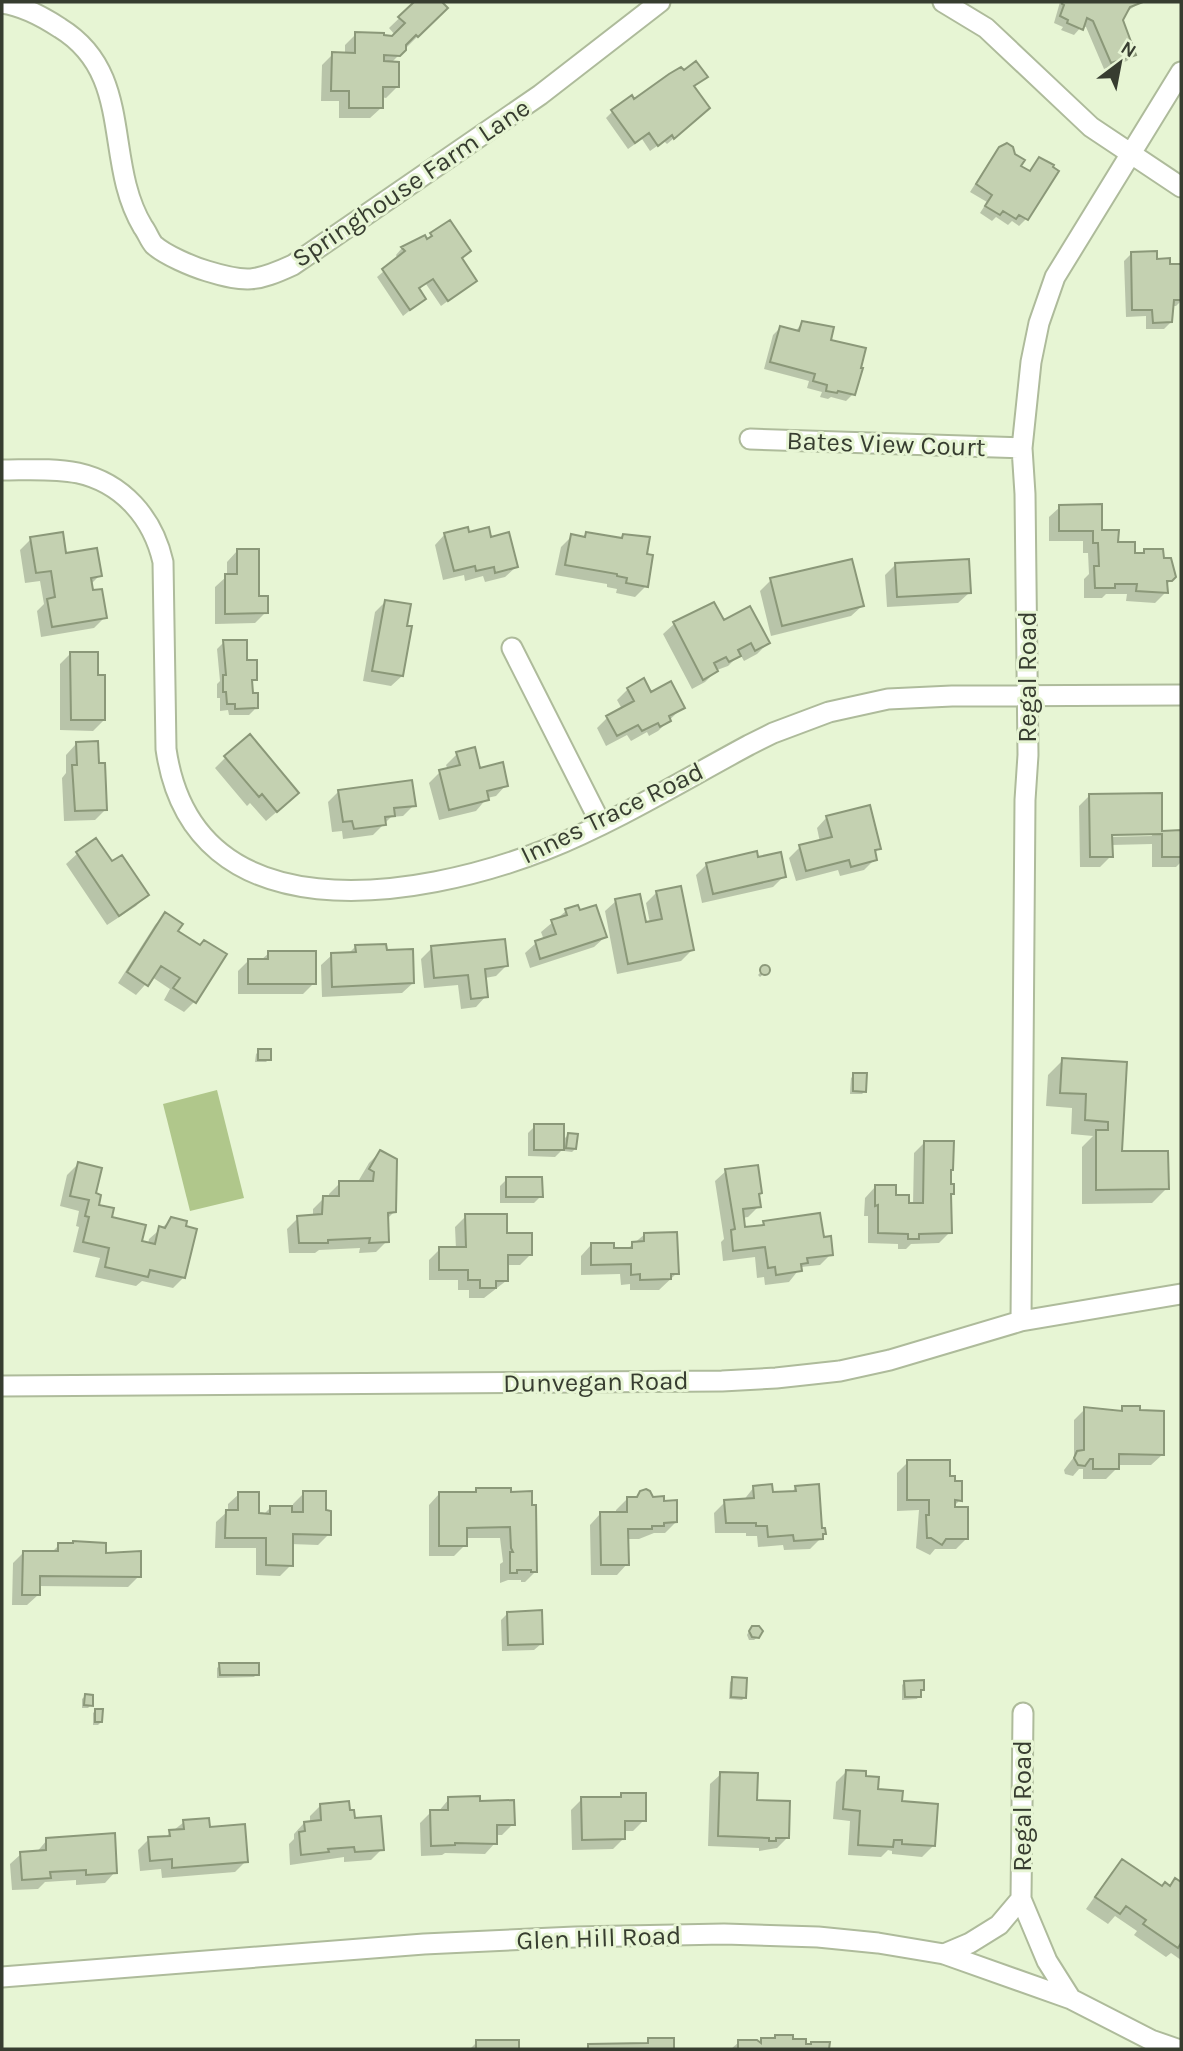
<svg xmlns="http://www.w3.org/2000/svg" width="1183" height="2051" font-family="Karla,sans-serif">
	<style>
		.green { fill: #b0c78b }
		.shadow { fill: #0003; fill-rule: evenodd }
		.building { fill: #c4d1b1; stroke: #8b9879; stroke-width: 2 }
		.lines { fill: none; stroke-linecap: round; stroke-linejoin: round }
		.street-casing { stroke: #aebb9b; stroke-width: 23 }
		.street { stroke: #fff; stroke-width: 19 }
		.labels { text-anchor: middle; dominant-baseline: central; stroke-width: 6; stroke-linejoin: round; paint-order: stroke }
		.street-label { font-size: 26px; fill: #373d30; stroke: #e7f5d4 }
	</style>
	<rect width="100%" height="100%" fill="#e7f5d4"/>
	<!-- green -->
	<path class="green" d="M217 1090 244 1198 190 1211 163 1104Z"/>
	<!-- shadow -->
	<path class="shadow" d="M416 2H440L446 8 391 63 397 87 386 98 381 97V108L370 118H339V101H321L322 65 333 54H345V45L356 34 393 38 395 35 389 28Z
		M1060 2H1141L1126 12 1121 20 1134 54 1127 61 1104 69 1086 27 1082 26 1074 35 1061 30 1063 27 1054 23Z
		M684 72 705 76 693 87 701 115 667 144 664 141 650 151 642 139 628 149 606 118 612 112Z
		M1000 148 1028 172 1039 160 1057 172 1026 219 1019 226 1012 221 1008 225 996 217 992 221 980 213 987 202 970 192 993 156Z
		M431 235 460 259 475 281 441 306 426 284 418 290 424 299 403 316 377 277 398 259 396 255 402 248 412 241 414 244 426 240Z
		M1131 254 1181 269V301L1176 306H1171V322L1164 329H1146V316L1126 317 1124 261Z
		M802 323 829 342 853 394 846 401 831 397 828 399 820 397 822 392 807 388 809 381 764 369 773 335 780 328 795 332Z
		M1060 507 1133 555H1140L1145 551 1162 560 1174 577 1166 585V592L1155 603 1126 601 1127 594H1106L1102 598H1084V579L1089 574 1088 553H1083V541H1049V517Z
		M445 534H468L490 539 516 567 505 577 485 582 483 576 465 581 464 575 443 580 435 545Z
		M586 534 645 555 646 586 635 597 616 593 617 589 607 587V584L555 575 561 547 572 536 582 538Z
		M31 539 100 575 90 585 105 617 94 628 41 637 37 611 44 604 40 581 25 583 20 550Z
		M237 551 257 598 266 612 255 623 215 624V587L227 576V562Z
		M896 564 969 593 958 603 887 607 885 575Z
		M771 580 862 606 851 616 771 636 760 591Z
		M386 601 402 676 391 686 363 681 375 612Z
		M714 605 723 622 768 643 757 654 744 661 740 654 728 666 717 670 705 682 692 689 663 634 674 624Z
		M224 642 255 679 251 683 256 708 249 715H229L228 710 220 711V698H217V684L220 681 217 649Z
		M71 653 96 677 104 720 93 731 60 730V664Z
		M628 689 650 694 683 707 658 731 649 736 647 732 631 741 627 735 606 746 597 728 607 718 622 709 617 700Z
		M76 744 98 765 106 809 95 820 64 821 62 778 66 773V755Z
		M457 754 479 770 506 785 496 796 487 798 476 811 439 820 429 783 440 772 448 770 446 765Z
		M226 757 286 804 266 821 250 803 247 806 215 768Z
		M339 791 414 805 403 816 391 817 373 835 343 839 342 831 332 832 328 802Z
		M1090 795 1161 832H1181V862L1176 867H1152V844L1111 845V856L1100 867H1080L1079 806ZM1152 832V836L1104 837V833Z
		M827 817 879 848 874 854 875 859 864 870 840 876 838 870 796 881 789 858 800 847 820 842 817 828Z
		M96 841 111 864 146 895 136 906 107 925 66 864 77 854Z
		M757 859 784 876 773 887 702 903 696 875 707 864Z
		M657 892 692 950 681 961 617 974 605 911 616 901 644 924 650 923 646 903Z
		M566 911 605 937 594 947 530 968 525 953 536 943 544 940 541 932Z
		M165 914 176 932 194 1002 184 1012 164 1000 170 989 152 977 136 995 118 983 155 925Z
		M356 946 413 983 402 993 322 997 321 965 332 955 348 954Z
		M432 948 506 966 496 976 485 978 486 996 476 1007 461 1009 458 985 424 988 421 959Z
		M269 953 314 983 303 994H238V971L248 961 261 960Z
		M765 967 768 970 760 977 758 975Z
		M259 1051 269 1059 266 1062H255L256 1054Z
		M1063 1060 1125 1064 1120 1153 1167 1188 1152 1203 1082 1204V1147L1093 1136 1071 1134 1072 1108 1046 1106 1048 1075Z
		M854 1075 865 1091 862 1094H850L851 1078Z
		M535 1126 562 1141 568 1135 575 1149 572 1152 564 1151 565 1147 555 1157 528 1156V1133Z
		M924 1143 949 1171 952 1193 949 1196 950 1232 939 1243 911 1244 906 1249H898V1244L868 1243V1216H864L865 1198 875 1187 907 1205H913L914 1153Z
		M380 1152 394 1212 386 1220 387 1241 376 1252 359 1253 360 1248 319 1250 315 1253H289L287 1229 298 1218 313 1216V1209L324 1198H329V1194L340 1183H363L359 1180 369 1163Z
		M78 1164 94 1195 97 1206 140 1242 148 1244 149 1239 172 1219 183 1278 173 1288 142 1281 136 1286 95 1277 100 1258 73 1252 79 1227 76 1226 79 1211 60 1206 67 1175Z
		M726 1171 758 1195 759 1206 748 1217 742 1218 744 1229 759 1227 764 1223 822 1239 831 1254 820 1265 801 1267 789 1282 765 1285 764 1277 757 1278 755 1257 723 1261 721 1242 724 1239 715 1181Z
		M507 1179 541 1196 534 1203H500V1186Z
		M466 1216 505 1235 531 1254 520 1265H506V1281L484 1298H469V1290H458V1280H429V1260L440 1249H456L455 1227Z
		M645 1234 677 1273 659 1290H630V1284L621 1285 620 1274 581 1275V1256L591 1245 626 1250Z
		M1123 1408 1138 1412 1162 1455 1151 1465H1117V1468L1106 1479H1083V1469H1079L1073 1476 1065 1474 1064 1470 1074 1457V1420L1085 1409 1118 1412Z
		M908 1462 960 1500 952 1508 966 1539 956 1549H935L930 1555 916 1548 919 1510 897 1511V1473Z
		M754 1487 771 1494 791 1493 796 1487 824 1533 821 1538 810 1549 784 1550 783 1545 758 1547 757 1536H746V1533H715L714 1513 725 1502 743 1501Z
		M509 1490 536 1571 525 1582H521V1580H508L500 1583V1564L503 1562 500 1538H465V1545L454 1556H429V1505L439 1494Z
		M304 1493 324 1512 329 1534 318 1545 291 1544V1565L280 1576 256 1575V1548H215L216 1522 228 1511V1504L239 1494 257 1515H263L271 1507 293 1508V1504Z
		M641 1493 652 1498 676 1522 665 1533H654L639 1539H627V1564L617 1575H591L590 1525 600 1514H616V1510L627 1499H635Z
		M73 1543 104 1554 139 1576 128 1587 38 1586V1595L27 1605H12L13 1563 24 1552 51 1553 59 1545H71Z
		M508 1613 541 1644 534 1650 502 1651 501 1620Z
		M749 1631 758 1637 754 1640H749L747 1635Z
		M220 1665 257 1674 254 1677 217 1678V1668Z
		M733 1679 745 1697 742 1700 729 1699 730 1682Z
		M905 1682 923 1689 917 1699 902 1700V1685Z
		M85 1696 91 1705 88 1708H82V1699Z
		M96 1710 101 1722 98 1725H93V1713Z
		M846 1772 864 1778 876 1791 900 1803 933 1846 922 1857 892 1854V1851L888 1850 881 1857 848 1855 850 1821 833 1819 836 1782Z
		M721 1774 755 1802 788 1837 777 1848 759 1851V1848L708 1846 710 1784Z
		M622 1795 644 1820 633 1831H623L624 1838 613 1849 572 1850 571 1810 582 1799 618 1798Z
		M449 1799 479 1803 513 1824 502 1835H495V1843L485 1854 445 1853 442 1855 421 1856 420 1823 431 1812H438Z
		M320 1806 353 1820 382 1849 371 1860 344 1862V1857L290 1865 289 1844 294 1839V1834L304 1823H310V1816Z
		M184 1822 208 1829 246 1861 235 1872 162 1878 161 1869 140 1871 138 1850 149 1839 164 1838Z
		M47 1840 115 1872 105 1883 76 1885V1880L45 1882 38 1889 12 1890 10 1864 21 1854 36 1853Z
		M1122 1861 1161 1888 1169 1887 1175 1881 1181 1885V1960L1171 1953 1166 1957 1134 1935 1137 1931 1115 1916 1108 1924 1086 1909 1112 1872Z
		M776 2037 805 2046 828 2043V2049H731L739 2042 759 2043 762 2040H773Z
		M649 2040H673V2049H585L589 2046 644 2045Z
		M477 2042H517V2049H470Z"/>
	<!-- building -->
	<path class="building" d="M414 2H442L448 8 418 37 416 35 406 45V50L400 56 384 55V61L399 62V87H383V108H349V91H331L332 52 355 53V32L384 33V35L392 36 405 23 398 17Z
		M1062 2H1143L1130 7 1123 20 1136 55 1111 63 1093 21 1087 18 1083 30 1067 23 1068 20 1060 16 1064 5 1062 4Z
		M696 61 708 77 694 86 710 108 674 139 672 135 658 146 649 133 635 143 611 110 632 95 634 99 669 74 681 67 684 70Z
		M1007 143 1013 147 1015 154 1025 160 1021 166 1030 171 1039 157 1054 165 1053 167 1059 171 1028 220 1019 215 1016 219 1003 211 1000 215 985 206 992 195 976 184 999 147Z
		M450 220 471 251 462 258 477 281 448 301 433 279 419 288 426 299 410 310 382 269 405 251 401 247 425 235 427 239 432 236 430 233Z
		M1157 251V259L1170 258V264H1181V300H1174L1172 322 1153 323 1152 310H1132L1131 252Z
		M802 321 834 327 831 340 866 348 861 368H863L855 395 838 391 837 393 826 391 827 385 813 381 815 374 770 362 780 326 799 331Z
		M1102 504V530H1119L1118 542H1135V553H1144V549H1163L1164 558H1171L1176 577 1172 581H1167L1168 593 1136 591 1137 584H1115V588H1095L1094 566H1099L1098 543H1093V531H1059V505Z
		M468 527 469 532 489 527 491 537 509 532 518 567 495 573 494 567 476 571 475 566 454 571 444 533Z
		M63 532 66 553 97 548 102 576 91 578 93 590 102 589 107 618 52 627 47 599 55 597 51 571 36 573 30 537Z
		M586 532 622 538 623 534 650 537 647 554 653 555 648 587 626 583 627 578 617 576V574L565 565 571 534 585 537Z
		M237 549H259V596H268V613L225 614V574H237Z
		M852 559 864 606 782 626 770 578Z
		M969 559 971 593 897 597 895 563Z
		M385 600 411 604 407 626H412L403 676 372 671Z
		M714 602 724 620 750 606 770 643 755 651 751 643 738 650 741 656 729 662 726 657 714 663 718 671 703 680 673 622Z
		M223 640H247V660H257V680H252L253 693H258V708L235 709V704H227L226 692H223V675H226Z
		M70 652H98V675H105V720H71Z
		M644 678 651 692 671 681 685 708 669 716 671 721 660 727 658 723 642 731 638 725 617 736 606 716 634 701 627 688Z
		M250 734 299 793 277 812 262 794 259 797 224 756Z
		M98 741 99 763H105L107 810 75 811 72 765H77L76 742Z
		M475 747 480 768 503 762 508 786 487 791 489 800 449 810 439 770 460 765 456 752Z
		M412 780 416 806 394 808 395 816 385 817 386 825 354 829 352 821 343 822 338 790Z
		M1162 793V831L1181 830V857H1162V834L1112 835 1113 857H1090L1089 794Z
		M870 805 881 849 875 850 877 860 851 867 849 860 806 871 799 845 832 837 826 816Z
		M96 838 112 861 122 855 149 895 119 916 76 852Z
		M757 851 758 857 781 852 786 877 713 894 706 863Z
		M681 886 694 950 628 964 615 899 640 894 646 922 662 919 656 891Z
		M578 905 580 910 596 905 607 937 540 959 535 941 556 934 551 920 567 915 565 909Z
		M165 912 183 924 178 931 200 945 204 940 227 954 196 1003 173 988 180 978 161 966 148 986 127 972Z
		M505 939 508 966 485 969 488 997 471 999 468 975 434 978 431 946Z
		M386 944 387 950 413 949 414 983 332 987 331 953 356 952 355 945Z
		M268 951H316V984H248V959H268Z
		M760 970a5 5 0 1 1 10 0a5 5 0 1 1-10 0Z
		M258 1049H271V1060H258Z
		M1062 1058 1127 1062 1122 1151H1168L1169 1189 1096 1190V1130H1108V1122L1085 1120 1086 1094 1060 1093Z
		M853 1073H867L866 1092 853 1091Z
		M534 1124H564V1150H534Z
		M568 1133 578 1134 576 1149 566 1148Z
		M924 1141H954L953 1170H951V1184H954V1194H951L952 1233 919 1234V1239H908V1234L878 1233V1205L875 1206V1185H896V1195H909V1203H923Z
		M380 1150 397 1159 396 1212 388 1213 389 1242 369 1243 370 1238 328 1240V1243H299L297 1216 322 1214 323 1196H339V1181H373L374 1172 369 1169Z
		M78 1162 102 1168 96 1193 101 1195 99 1205 114 1208 112 1217 146 1225 142 1241 155 1244 159 1226 165 1228 171 1217 187 1221 186 1226 197 1229 185 1278 150 1270 148 1277 105 1267 109 1248 83 1242 89 1217 85 1216 89 1200 70 1196Z
		M758 1165 762 1193 759 1194 761 1207 743 1209 745 1227 764 1225 763 1221 820 1213 824 1237 831 1236 833 1255 807 1258 808 1263 801 1264 802 1271 776 1275 775 1267 768 1268 765 1247 733 1251 731 1230 735 1229 725 1169Z
		M506 1177H542L543 1197H506Z
		M465 1214H507V1233H532V1255H508V1281H496V1288H480V1280H468V1270H439V1247H466Z
		M677 1232 679 1274H671V1279L640 1280V1274L631 1275V1264L591 1265V1243H614V1248H632V1242L644 1241V1233Z
		M1122 1406H1140V1410L1164 1411V1455L1119 1454V1469H1093V1459H1090L1085 1466 1078 1465 1074 1458 1077 1451 1084 1450V1407L1122 1411Z
		M907 1460H950V1476H955V1481H962V1501L955 1500V1507H968V1539H946L942 1545 931 1538H927L926 1515H929V1500H907Z
		M772 1484 773 1492 796 1491 795 1486 819 1484 822 1528H825L826 1534H823V1539L794 1541 793 1535 768 1537 767 1526H756V1523H726L724 1500 754 1498 753 1486Z
		M476 1488H511V1492L532 1491V1505H536L537 1572H531V1570H517V1573H510V1552H513L511 1548 510 1527 467 1528V1546H439V1492H476Z
		M646 1489 650 1491 653 1497 664 1496V1501L677 1500V1522L664 1523V1526H652V1529H628L629 1565H601L600 1512H627V1497H637L640 1491Z
		M303 1491H326V1510L331 1511V1535L293 1534V1566L266 1565V1538H225L226 1510H238V1492H259V1513L270 1514V1506H292V1512H303Z
		M73 1541 106 1543V1553L141 1551V1577L40 1576V1595H22L23 1551H58V1543H73Z
		M542 1610 543 1644 508 1645 507 1612Z
		M752 1626H759L763 1631 759 1638 752 1637 749 1631Z
		M219 1663H259V1675H220Z
		M732 1677 747 1678 746 1698 731 1697Z
		M924 1680V1690H921V1697H905L904 1681Z
		M85 1694 93 1695V1706L84 1705Z
		M95 1709H103L102 1722H95Z
		M846 1770 866 1771V1776L879 1777 878 1789 903 1791 902 1801 938 1804 935 1846 902 1844V1840H894L893 1847 858 1845 860 1811 843 1809Z
		M720 1772 758 1773 757 1800 790 1801 789 1838H776V1841H769V1838L718 1836Z
		M621 1793H646V1821H625V1839L582 1840 581 1797H621Z
		M480 1796V1801L514 1800 515 1825H497V1844L455 1843V1845L431 1846 430 1810H448V1797Z
		M349 1801 350 1810H354L355 1818 381 1816 384 1850 355 1852 354 1847 328 1849 329 1852 301 1855 299 1832 305 1831 304 1822 321 1820 320 1804Z
		M209 1818 210 1827 245 1824 248 1862 172 1868V1859L150 1861 148 1837 170 1836 169 1830 184 1829 183 1820Z
		M115 1833 117 1873 86 1875V1870L50 1872 51 1878 22 1880 20 1852 46 1850V1838Z
		M1122 1859 1162 1886 1165 1882 1170 1886 1175 1878 1181 1882V1943L1178 1948 1143 1924 1146 1920 1126 1906 1120 1914 1095 1897Z
		M775 2035H793V2039H806V2044H811V2042H830L829 2049H738V2040H757L761 2043V2038H775Z
		M648 2038H674V2049H588V2044L648 2043Z
		M476 2040H519V2049H476Z"/>
	<g class="lines">
		<defs>
			<path id="street" d="M943 2 986 28 1091 127 1181 187
				M2 3C23 6 42 16 60 28 135 74 103 161 143 227 147 232 150 241 154 245 165 255 193 267 207 271 246 283 256 282 293 265L540 95 660 2
				M750 439 1022 448
				M2 470C27 470 53 468 78 473 123 483 153 518 163 562L166 749C193 937 417 900 545 850 615 822 682 781 749 745L773 733 829 712 888 699 952 696 1181 695
				M512 648 601 824
				M1021 1321 1025 800 1028 755 1025 494 1022 448 1031 362 1039 323 1055 277 1181 72
				M2 1386 722 1381 776 1378 840 1371 890 1360 1021 1321 1181 1294
				M1023 1713 1021 1899 1047 1961 1071 1999
				M944 1954 970 1943 999 1925 1021 1899
				M2 1977 424 1944 575 1937 724 1934 818 1937 878 1943 944 1954 1071 1999 1151 2040 1177 2049"/>
		</defs>
		<!-- street casing -->
		<use href="#street" class="street-casing"/>
		<!-- street -->
		<use href="#street" class="street"/>
	</g>
	<g class="labels">
		<!-- street labels -->
		<g class="street-label">
			<text transform="translate(411 183) rotate(-34)">Springhouse Farm Lane</text>
			<text transform="translate(886 444) rotate(2)">Bates View Court</text>
			<text transform="translate(1027 677) rotate(-90)">Regal Road</text>
			<text transform="translate(612 813) rotate(-26)">Innes Trace Road</text>
			<text transform="translate(596 1382) rotate(-1)">Dunvegan Road</text>
			<text transform="translate(1022 1806) rotate(-90)">Regal Road</text>
			<text transform="translate(599 1938) rotate(-2)">Glen Hill Road</text>
		</g>
	</g>
	<!-- border -->
	<rect width="1183" height="2051" fill="none" stroke="#373d30" stroke-width="7"/>
	<!-- north arrow -->
	<g transform="translate(1120 63) rotate(32)" stroke="#e7f5d4" stroke-width="5" paint-order="stroke">
	<path d="M0-5L12 26L0 18L-12 26Z" fill="#373d30"/>
	<text y="-10" font-size="19" font-weight="bold" text-anchor="middle" fill="#373d30">N</text>
	</g>
</svg>
